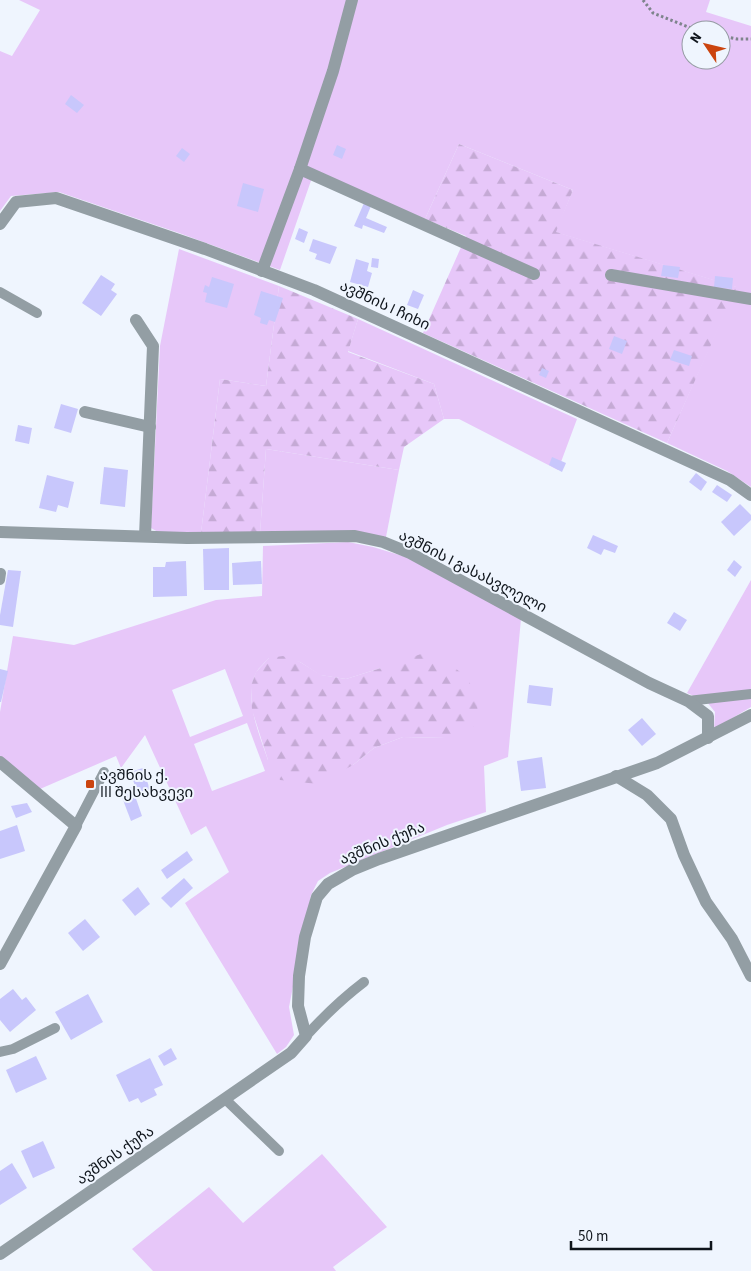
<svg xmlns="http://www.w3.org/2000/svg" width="751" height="1271" viewBox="0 0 751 1271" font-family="'Source Sans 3','Noto Sans Georgian',sans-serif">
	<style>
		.grass { fill: #e7c7f9; fill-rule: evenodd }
		.forest { fill: url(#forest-firs) }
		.building { fill: #c8c7fc }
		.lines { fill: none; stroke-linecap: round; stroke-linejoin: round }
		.path { stroke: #7e848c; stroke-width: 3; stroke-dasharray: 2.5 2.5; stroke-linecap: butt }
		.service { stroke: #939ea4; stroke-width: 10 }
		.minor { stroke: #939ea4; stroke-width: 12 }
		.poi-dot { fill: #cb440f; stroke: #eff5fe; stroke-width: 2 }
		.labels { text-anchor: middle; stroke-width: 4; stroke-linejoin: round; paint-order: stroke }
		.street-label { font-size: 15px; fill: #0e141b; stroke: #eff5fe }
		.poi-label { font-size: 15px; fill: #0e141b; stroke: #eff5fe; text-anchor: start }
	</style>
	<defs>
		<pattern id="forest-firs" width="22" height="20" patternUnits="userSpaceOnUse" patternTransform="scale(1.25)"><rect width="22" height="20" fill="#e7c7f9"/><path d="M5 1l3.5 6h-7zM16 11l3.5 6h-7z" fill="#c5aad5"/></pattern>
	</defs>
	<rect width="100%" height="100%" fill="#eff5fe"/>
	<g class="grass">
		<path d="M19,0H710L706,12L751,26V487L727,471L667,443L736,287L555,232L573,190L459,144L425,219L314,172L280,270L179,233L59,192L11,196L0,211V51L12,56L40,10ZM691,30H721V60H691Z"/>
		<path d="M179,249L279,286L266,386L220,379L201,533L158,532L151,528L160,346Z"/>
		<path d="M358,319L577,419L558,470L459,419H444L434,384L348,351Z"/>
		<path d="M266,449L399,470L386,537L260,533Z"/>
		<path d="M348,542L373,547L406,557L521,619L508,757L484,766L486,812L447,825L330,873L318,881L311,895L289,1007L294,1035L286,1047L277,1054L185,903L229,872L206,826L191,835L145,735L121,768L116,756L40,789L0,756V712L13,636L74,645L216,600L262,596L263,546ZM269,658L300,662L320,675L346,679L381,668L446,738L403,737L374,748L353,765L268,760C260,736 243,698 256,673C259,667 265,663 269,658ZM225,669L243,716L190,737L172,690ZM247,723L265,771L212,791L194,744Z"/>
		<path d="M751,580V707L714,729L715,712L707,702L687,693Z"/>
		<path d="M322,1154L387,1227L333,1267L336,1271H153L132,1249L209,1187L243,1223Z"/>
	</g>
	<g class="forest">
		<path d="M459,144L573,190L556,232L737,287L667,443L423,333L466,236L425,219Z"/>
		<path d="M279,286L358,319L348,352L434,384L444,419L404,447L399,470L266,449L260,533H201L220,379L266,386Z"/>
		<path d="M421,654L447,662L468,678L477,703L479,724L446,738L403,737L374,748L353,765L318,784L280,780L268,760L252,710L251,686L256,672L269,658L283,656L300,662L321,675L346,679L381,668Z"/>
	</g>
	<g class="building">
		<path d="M71,95L84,105L77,113L65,104Z"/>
		<path d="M337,145L346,149L342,159L333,155Z"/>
		<path d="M182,148L190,154L184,162L176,156Z"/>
		<path d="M243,183L264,189L258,212L237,206Z"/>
		<path d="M364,203L371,206L366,218L387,227L384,233L363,225L362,229L354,226Z"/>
		<path d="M299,228L308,232L304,243L295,239Z"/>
		<path d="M313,239L337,247L330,264L315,259L317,254L309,251Z"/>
		<path d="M372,258L379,259L378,268L371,267Z"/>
		<path d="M356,259L369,263L367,271L372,273L368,287L350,282Z"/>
		<path d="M663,265L680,267L678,278L661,276Z"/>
		<path d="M101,275L115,284L111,290L117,294L101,316L82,303Z"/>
		<path d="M715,276L733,278L732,289L714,287Z"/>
		<path d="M212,277L234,284L227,308L205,302L207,293L203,292L205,285L209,287Z"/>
		<path d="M413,290L424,295L418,309L407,305Z"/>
		<path d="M261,291L283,298L275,322L269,320L267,325L260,323L261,318L254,315Z"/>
		<path d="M614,336L627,341L622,354L609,349Z"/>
		<path d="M674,350L692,356L689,366L670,360Z"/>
		<path d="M542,368L549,371L546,378L539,375Z"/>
		<path d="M61,404L78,409L71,433L54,428Z"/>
		<path d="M18,425L32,428L29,444L15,441Z"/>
		<path d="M552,457L566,463L562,472L549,465Z"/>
		<path d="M104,467L128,470L125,507L100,504Z"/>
		<path d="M696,473L707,482L701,491L689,482Z"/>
		<path d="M47,475L74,482L68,508L58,505L56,512L39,508Z"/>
		<path d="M717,485L732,495L727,502L712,492Z"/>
		<path d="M740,504L751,515V520L734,536L721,522Z"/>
		<path d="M593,535L618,546L615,553L604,549L601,555L587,548Z"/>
		<path d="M229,548V590H204L203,549Z"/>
		<path d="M734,560L742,567L735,577L727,570Z"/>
		<path d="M186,561L187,596L153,597V567H165L166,562Z"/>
		<path d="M261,561L262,584L233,585L232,563Z"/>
		<path d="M8,570L21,571L13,627L0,625V615Z"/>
		<path d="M674,612L687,620L680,631L667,623Z"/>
		<path d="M0,669L8,671L1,702H0Z"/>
		<path d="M529,685L553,688L551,706L527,703Z"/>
		<path d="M642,718L656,734L642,746L628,730Z"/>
		<path d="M542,757L546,788L521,791L517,761Z"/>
		<path d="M143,768L150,790L138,794L130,772Z"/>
		<path d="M132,787L142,816L131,821L120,792Z"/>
		<path d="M27,803L32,812L16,818L11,806Z"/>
		<path d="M17,825L25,851L0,859V831Z"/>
		<path d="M187,851L193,860L167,879L161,870Z"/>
		<path d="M184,878L193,888L171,908L161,898Z"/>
		<path d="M138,887L150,904L135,916L122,900Z"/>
		<path d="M85,919L100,937L83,951L68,933Z"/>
		<path d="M13,989L22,1000L26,997L36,1010L10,1032L0,1020V999Z"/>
		<path d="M88,994L103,1022L71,1040L55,1012Z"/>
		<path d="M171,1048L177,1059L164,1066L158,1056Z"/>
		<path d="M36,1056L47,1079L16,1093L6,1070Z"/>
		<path d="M150,1058L163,1085L154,1089L157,1095L141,1103L138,1098L129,1102L116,1075Z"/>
		<path d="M43,1141L55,1168L33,1178L21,1151Z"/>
		<path d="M12,1163L27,1188L0,1205V1171Z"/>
	</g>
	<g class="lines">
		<g class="path">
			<path d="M643,0L653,13L696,30"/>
			<path d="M721,36L737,39H751"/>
		</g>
		<g class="service">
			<path d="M0,292L37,313"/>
			<path d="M0,580L1,573"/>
			<path d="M688,701L751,694"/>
			<path d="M76,826L104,772"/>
			<path d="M306,1036C324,1016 343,998 364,982"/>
			<path d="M0,1052L13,1049L55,1028"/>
			<path d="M225,1099L279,1151"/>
		</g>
		<g class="minor">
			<path d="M300,169L534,274"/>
			<path d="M0,224L16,202L56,198L205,249L314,290L730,480L751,495"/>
			<path d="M262,271L300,169L333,71L352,0"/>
			<path d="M611,275L751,299"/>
			<path d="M136,320L153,346L145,536"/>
			<path d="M85,412L150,427"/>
			<path d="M0,532L187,538L355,536L383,542L410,553L649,683L688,701L708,716V738"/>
			<path d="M0,762L76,826L0,964"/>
			<path d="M616,776L647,795L671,819L684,855L706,902L732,939L751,976"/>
			<path d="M0,1254L291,1053L306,1036L298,1006L299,976L305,937L317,897L328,884L352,870L379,859L657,763L751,715"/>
		</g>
	</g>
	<rect class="poi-dot" x="85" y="779" width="10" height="10" rx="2.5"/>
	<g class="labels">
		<g class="street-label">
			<text transform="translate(385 305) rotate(25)" y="5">ავშნის I ჩიხი</text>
			<text transform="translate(473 571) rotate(27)" y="5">ავშნის I გასასვლელი</text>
			<text transform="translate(382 843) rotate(-22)" y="5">ავშნის ქუჩა</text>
			<text transform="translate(115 1155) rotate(-35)" y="5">ავშნის ქუჩა</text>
		</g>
		<g class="poi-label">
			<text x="100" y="780">ავშნის ქ.<tspan x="100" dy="17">III შესახვევი</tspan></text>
		</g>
	</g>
	<g transform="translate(706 45) rotate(305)"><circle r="24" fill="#eff5fe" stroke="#959ba3"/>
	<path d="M0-4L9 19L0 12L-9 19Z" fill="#cb440f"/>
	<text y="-8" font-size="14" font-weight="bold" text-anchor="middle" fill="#0e141b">N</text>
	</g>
	<path d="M571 1241v8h140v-8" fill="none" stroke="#0e141b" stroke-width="2.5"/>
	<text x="578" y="1241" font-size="15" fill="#0e141b" stroke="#eff5fe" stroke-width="4" paint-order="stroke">50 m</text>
</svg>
